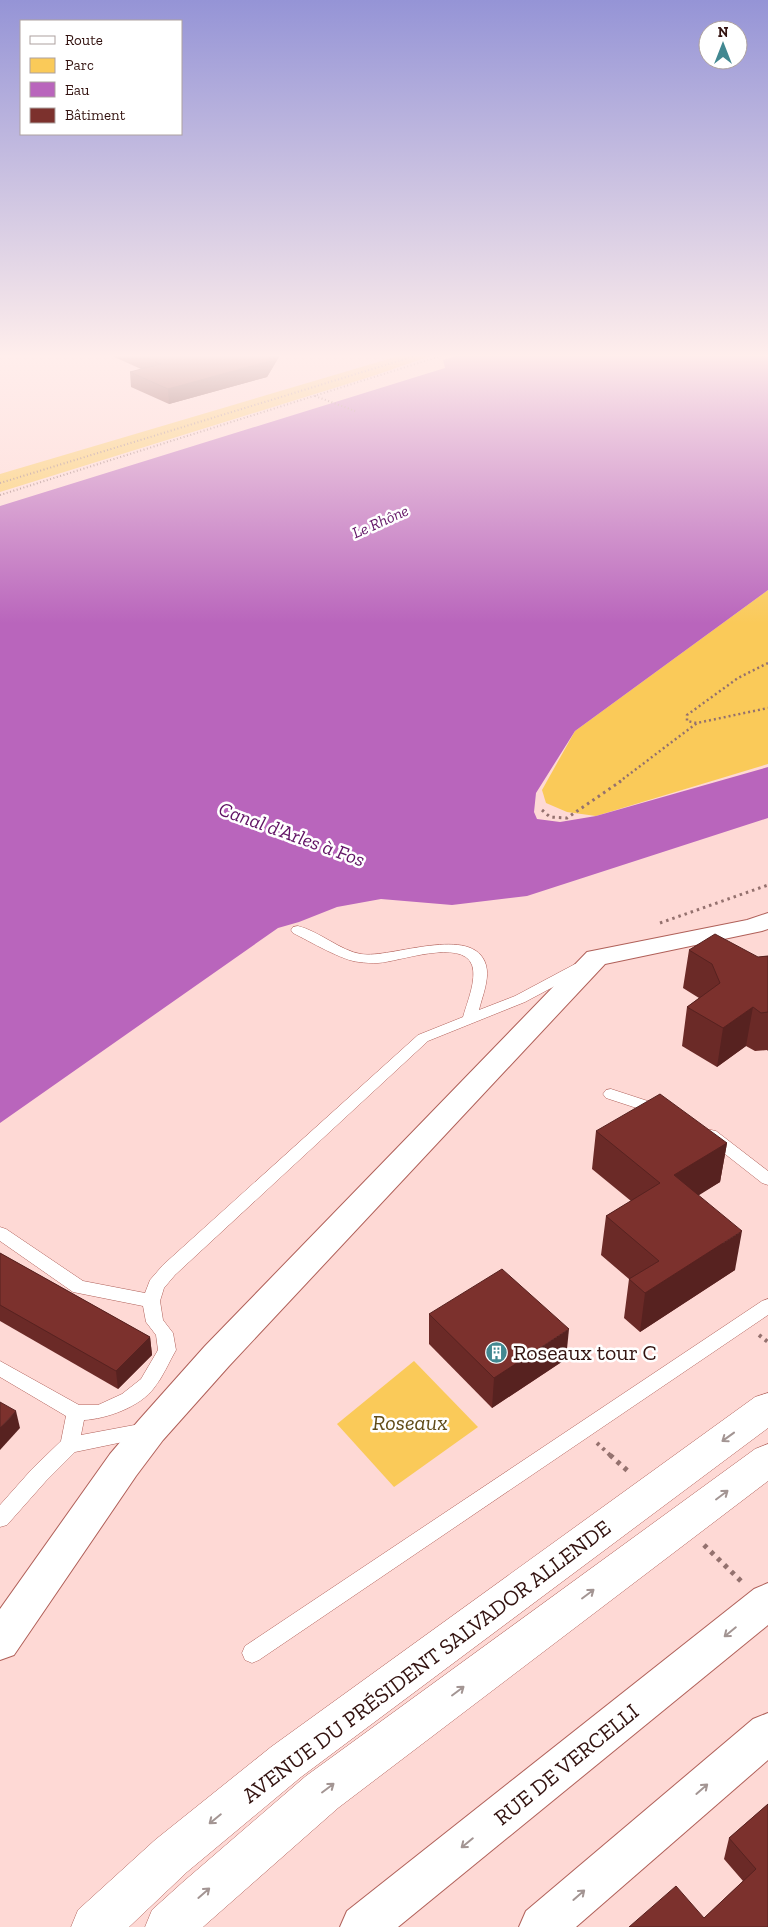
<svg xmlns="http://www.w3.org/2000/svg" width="768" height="1927" viewBox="0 0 768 1927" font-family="'Zilla Slab',serif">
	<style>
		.green { fill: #faca59 }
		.water { fill: #b965bc }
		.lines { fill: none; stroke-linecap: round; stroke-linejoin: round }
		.service-casing { stroke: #b06059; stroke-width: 1 }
		.minor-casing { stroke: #b06059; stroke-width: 2 }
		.tertiary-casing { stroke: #b06059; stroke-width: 1 }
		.path-far4 { stroke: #94716e; stroke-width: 2; stroke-dasharray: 1 2.5; stroke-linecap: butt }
		.path-far3 { stroke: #94716e; stroke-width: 2.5; stroke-dasharray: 2 3; stroke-linecap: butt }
		.path-far2 { stroke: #94716e; stroke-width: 3; stroke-dasharray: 2.5 4; stroke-linecap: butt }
		.path-far1 { stroke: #94716e; stroke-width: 4; stroke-dasharray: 3 4.5; stroke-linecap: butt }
		.path { stroke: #94716e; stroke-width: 5; stroke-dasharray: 4 5.5; stroke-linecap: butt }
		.service { fill: #fff; fill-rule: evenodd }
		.minor { fill: #fff; fill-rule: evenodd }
		.tertiary { fill: #fff; fill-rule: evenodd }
		.wall { fill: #6b2a27 }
		.shaded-wall { fill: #572220 }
		.building { fill: #7c312d; stroke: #572220 }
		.oneway { stroke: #a39593 }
		.labels { text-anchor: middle; stroke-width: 5; stroke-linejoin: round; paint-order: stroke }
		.far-water-label { font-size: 16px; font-style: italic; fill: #601264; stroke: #fff }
		.water-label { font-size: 20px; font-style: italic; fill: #601264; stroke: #fff }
		.near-poi-label { font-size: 22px; fill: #331310; stroke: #fff; text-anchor: start }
		.near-park-label { font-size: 22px; font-style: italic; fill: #614c19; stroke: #fff }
		.near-street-label { font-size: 22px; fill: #331310; stroke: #fff }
	</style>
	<rect width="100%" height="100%" fill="#fed9d5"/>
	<g class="green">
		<path d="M402,355H433L376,375L0,492V474Z"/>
		<path d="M768,590V764L596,816L567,812L546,803L542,790L575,731Z"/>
		<path d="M414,1361L478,1427L394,1487L337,1424Z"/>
	</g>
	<path class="water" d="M460,355H768V590L575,731L536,793L534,812L537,819L560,822L596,816L768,767V818L527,896L452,905L381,899L337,907L299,922L278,928L0,1123V506L445,368L443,360Z"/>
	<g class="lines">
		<defs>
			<g id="service">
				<path d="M298,926C319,931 341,951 361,954C390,959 474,923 486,965C490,979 482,997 479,1010L515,996L575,964H585L587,967L585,970L525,1002L428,1041L175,1275L164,1288L160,1301L163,1320L173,1333L176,1350C169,1362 163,1377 154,1388C140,1407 106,1419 84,1420L81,1435L145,1423L152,1426L154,1431L152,1436L75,1452L46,1481L7,1525L0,1527V1505L32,1469L61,1441L66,1416L0,1377V1361L79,1405H98L122,1394L141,1379L158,1350L156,1335L146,1322L143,1306L73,1292L0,1241V1227L6,1229L83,1281L145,1293L150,1280L163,1265L418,1035L463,1017C467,1002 477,980 472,965C462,938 398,962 378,963C372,963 365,963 359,962C343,961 309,941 293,933L291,930L293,927Z"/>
				<path d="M611,1089L663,1106L666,1110L663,1114L658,1115L606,1098L603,1094L606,1090Z"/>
				<path d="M711,1130L716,1131L768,1171V1185L762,1183L706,1139L703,1135L706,1131Z"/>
				<path d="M768,1299V1315L259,1660L252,1663L245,1660L242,1653L245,1646L762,1301Z"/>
			</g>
			<g id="minor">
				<path d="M768,913V929L762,931L605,964L229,1366L163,1440L136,1476L14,1655L0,1660V1609L110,1454L139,1420L205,1346L587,952L747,920Z"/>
				<path d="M768,1583V1625L398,1927H340L347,1911L754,1589Z"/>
				<path d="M768,1713V1760L576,1927H519L526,1911L753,1719Z"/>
			</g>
			<g id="tertiary">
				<path d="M768,1393V1428L301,1777L187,1872L129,1927H71L78,1910L155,1840L271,1747L755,1397Z"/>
				<path d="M768,1444V1481L338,1808L203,1927H145L152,1910L183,1882L306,1776L755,1449Z"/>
			</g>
		</defs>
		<use href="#service" class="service-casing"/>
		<use href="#minor" class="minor-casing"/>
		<use href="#tertiary" class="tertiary-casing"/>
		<g class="path-far4">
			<path d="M315,396L355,411"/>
			<path d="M0,483L418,355"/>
			<path d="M0,495L444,355"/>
		</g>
		<g class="path-far3">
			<path d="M768,663L738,678L687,715V721L697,723L768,708"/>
			<path d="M619,782L697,723"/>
		</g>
		<g class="path-far2">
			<path d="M542,810L550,817L567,818L621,781"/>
			<path d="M660,923L768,885"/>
		</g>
		<g class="path-far1">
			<path d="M759,1335L768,1342"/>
			<path d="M597,1443L611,1456"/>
		</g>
		<g class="path">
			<path d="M610,1455L630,1473"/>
			<path d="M704,1545L743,1583"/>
		</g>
		<use href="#service" class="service"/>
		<use href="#minor" class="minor"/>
		<use href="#tertiary" class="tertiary"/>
	</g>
	<g class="wall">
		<path d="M110,355H280L267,377L169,404L131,387L130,372L141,369Z"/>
		<path d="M689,950L758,957L768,956V1051L767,1050L755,1051L746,1046L717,1067L682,1046L687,1007L699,998L683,988Z"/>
		<path d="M596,1131L727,1143L720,1182L698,1195L735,1270L640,1332L624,1318L629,1279L601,1255L606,1216L631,1201L592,1169Z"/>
		<path d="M0,1253L150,1337L152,1355L118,1389L0,1321Z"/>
		<path d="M429,1314L566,1359L492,1408L429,1344Z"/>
		<path d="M768,1804V1927L704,1918L743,1881L724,1859L729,1838Z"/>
	</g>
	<g class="shaded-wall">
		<path d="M271,355H280L267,377L169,404L168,389Z"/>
		<path d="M753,1007L746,1046L717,1067L723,1028Z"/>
		<path d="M727,1143L720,1182L669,1214L674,1175Z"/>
		<path d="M742,1231L735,1270L640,1332L645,1293Z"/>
		<path d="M569,1329L566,1359L492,1408L494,1378Z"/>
		<path d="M150,1337L152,1355L118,1389L116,1371Z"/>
		<path d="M16,1411L20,1428L0,1450V1428Z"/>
	</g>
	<g class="building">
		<path d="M141,355H271L266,362L168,389L130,372L161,364Z"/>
		<path d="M715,934L758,957L768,956V1012L761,1013L753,1007L723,1028L687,1007L720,983L712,964L689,950Z"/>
		<path d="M660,1094L727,1143L674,1175L742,1231L645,1293L629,1279L659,1261L606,1216L660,1183L596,1131Z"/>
		<path d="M0,1253L150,1337L116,1371L0,1305Z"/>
		<path d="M502,1269L569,1329L494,1378L429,1314Z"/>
		<path d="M0,1402L16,1411L0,1428Z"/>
		<path d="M768,1804V1927H629L676,1886L704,1918L756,1869L729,1838Z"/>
	</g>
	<defs><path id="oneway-shaft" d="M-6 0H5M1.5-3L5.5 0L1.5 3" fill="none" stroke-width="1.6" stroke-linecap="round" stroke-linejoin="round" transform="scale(1.25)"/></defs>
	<g class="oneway">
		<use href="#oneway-shaft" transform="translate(728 1437) rotate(144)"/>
		<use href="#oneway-shaft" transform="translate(722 1495) rotate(-37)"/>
		<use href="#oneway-shaft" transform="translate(588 1594) rotate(-37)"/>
		<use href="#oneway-shaft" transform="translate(730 1632) rotate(141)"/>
		<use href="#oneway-shaft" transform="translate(458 1691) rotate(-37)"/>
		<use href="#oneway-shaft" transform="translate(328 1788) rotate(-37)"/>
		<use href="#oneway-shaft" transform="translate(702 1789) rotate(-41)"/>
		<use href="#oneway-shaft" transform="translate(215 1819) rotate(141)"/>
		<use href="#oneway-shaft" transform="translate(467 1843) rotate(141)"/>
		<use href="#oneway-shaft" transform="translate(204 1893) rotate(-41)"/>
		<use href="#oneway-shaft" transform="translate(579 1895) rotate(-41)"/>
	</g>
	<linearGradient id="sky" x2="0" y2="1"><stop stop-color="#9594d6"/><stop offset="0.57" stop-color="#ffeeec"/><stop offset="1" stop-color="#ffeeec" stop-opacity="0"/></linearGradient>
	<rect width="768" height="624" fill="url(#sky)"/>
	<defs>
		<symbol id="building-disc" viewBox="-11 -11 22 22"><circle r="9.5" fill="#428891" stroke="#fff"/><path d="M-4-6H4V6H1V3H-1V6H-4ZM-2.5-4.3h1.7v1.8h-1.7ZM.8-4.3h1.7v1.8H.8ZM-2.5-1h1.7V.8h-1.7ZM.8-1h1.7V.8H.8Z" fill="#fff"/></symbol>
	</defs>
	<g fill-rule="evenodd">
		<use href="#building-disc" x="484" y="1340" width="25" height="25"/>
	</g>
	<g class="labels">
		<g class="far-water-label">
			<text transform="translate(380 521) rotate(-24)" y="6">Le Rhône</text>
		</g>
		<g class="water-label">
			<text transform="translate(292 834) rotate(20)" y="7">Canal d'Arles à Fos</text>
		</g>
		<g class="near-poi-label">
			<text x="513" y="1360">Roseaux tour C</text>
		</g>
		<g class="near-park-label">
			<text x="410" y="1430">Roseaux</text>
		</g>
		<g class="near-street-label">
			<text transform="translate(426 1661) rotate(-37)" y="8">AVENUE DU PRÉSIDENT SALVADOR ALLENDE</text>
			<text transform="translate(566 1764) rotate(-39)" y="8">RUE DE VERCELLI</text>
		</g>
	</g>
	<rect x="20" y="20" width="162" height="115" fill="#ffffff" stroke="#ada19f"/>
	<rect x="30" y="36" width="25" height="8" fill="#ffffff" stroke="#ada19f"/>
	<text x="65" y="45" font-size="15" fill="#331310">Route</text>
	<rect x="30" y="58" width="25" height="15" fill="#faca59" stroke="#ada19f"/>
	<text x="65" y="70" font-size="15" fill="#331310">Parc</text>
	<rect x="30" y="82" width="25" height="15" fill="#b965bc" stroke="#ada19f"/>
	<text x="65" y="95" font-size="15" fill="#331310">Eau</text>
	<rect x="30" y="108" width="25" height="15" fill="#7c312d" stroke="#ada19f"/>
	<text x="65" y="120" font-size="15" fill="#331310">Bâtiment</text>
	<g transform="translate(723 45)"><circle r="24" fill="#ffffff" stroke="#ada19f"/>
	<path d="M0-4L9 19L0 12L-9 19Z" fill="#428891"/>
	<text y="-8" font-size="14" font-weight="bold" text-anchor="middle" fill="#331310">N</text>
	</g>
</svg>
